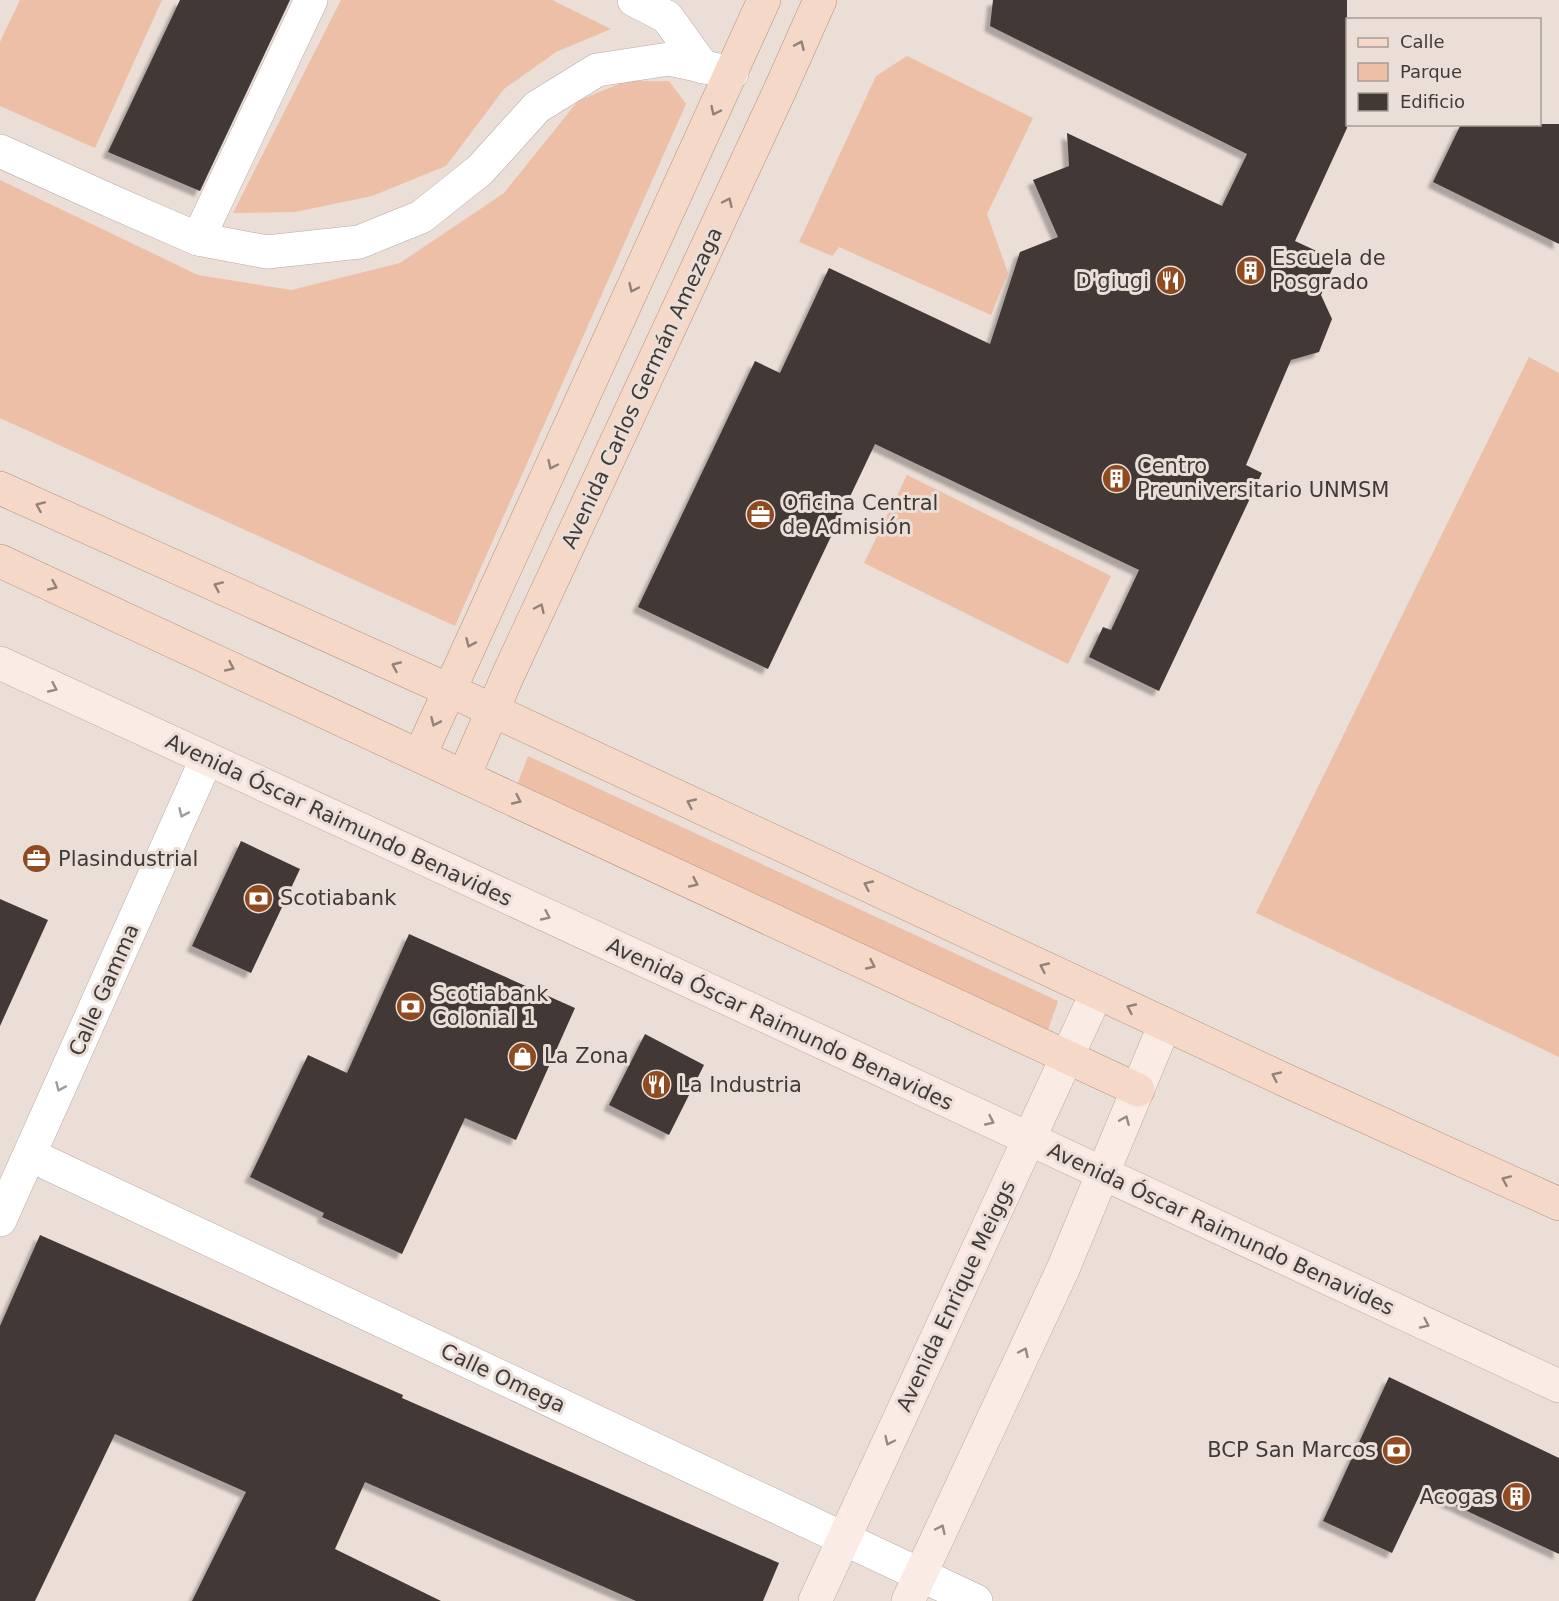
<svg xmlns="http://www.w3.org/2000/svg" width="1559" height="1601" viewBox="0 0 1559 1601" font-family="'DejaVu Sans',sans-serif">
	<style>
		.green { fill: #edbfa7 }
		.building { fill: #423934; filter: url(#shadow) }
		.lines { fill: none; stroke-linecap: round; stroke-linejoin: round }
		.minor-casing { stroke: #b7aba5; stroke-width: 34 }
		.secondary-casing { stroke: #b7aba5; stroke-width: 34 }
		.primary-casing { stroke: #b2907e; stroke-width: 34 }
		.minor { stroke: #fff; stroke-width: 33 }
		.secondary { stroke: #faece4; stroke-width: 33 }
		.primary { stroke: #f6d8c8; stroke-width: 33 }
		.oneway { stroke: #928279 }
		.oneway2 { stroke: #948b85 }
		.oneway3 { stroke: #a09d9c }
		.labels { text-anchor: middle; stroke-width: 6; stroke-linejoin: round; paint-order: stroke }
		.poi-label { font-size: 21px; fill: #403b38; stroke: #eaded7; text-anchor: start }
		.street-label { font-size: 21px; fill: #403b38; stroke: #eaded7 }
	</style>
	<defs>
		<filter id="shadow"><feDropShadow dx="-5.5" dy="5.5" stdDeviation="1.5" flood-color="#0004"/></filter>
	</defs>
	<rect width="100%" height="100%" fill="#eaded7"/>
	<g class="green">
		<path d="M20,0H162L95,148L0,106V42Z"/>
		<path d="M341,0H552L611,29L556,52L504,89L446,166L372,196L295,212L233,213Z"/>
		<path d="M907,56L1033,118L987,214L1008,273L991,315L839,247L832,256L799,242L876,76Z"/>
		<path d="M626,81H669L686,104L455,626L0,418V180L198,275L291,290L400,263L504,193L578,101Z"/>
		<path d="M1529,357L1559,373V1057L1256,913Z"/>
		<path d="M907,475L1111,576L1068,664L864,563Z"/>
		<path d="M528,756L1058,1001L1048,1030L517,785Z"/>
	</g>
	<g class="building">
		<path d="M180,0H290L200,191L108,152Z"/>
		<path d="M993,0H1347V128L1295,241L1336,260L1321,295L1332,319L1319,352L1291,360L1246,465L1262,473L1159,691L1089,657L1103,627L1111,630L1139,570L875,444L768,669L638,607L755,361L780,373L829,268L990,344L1020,252L1058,237L1033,180L1069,166L1067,133L1222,206L1247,154L990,26Z"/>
		<path d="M1461,124H1559V244L1433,182Z"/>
		<path d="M241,841L300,869L251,973L192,946Z"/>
		<path d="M0,899L48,920L0,1026Z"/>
		<path d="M409,934L575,1008L516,1140L465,1118L402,1254L322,1217L324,1213L250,1177L308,1055L347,1073Z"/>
		<path d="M645,1034L704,1065L669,1135L609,1105Z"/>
		<path d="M40,1235L403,1395L402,1398L779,1563L763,1601H636L365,1482L335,1549L441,1601H192L246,1492L115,1434L35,1601H0V1326Z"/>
		<path d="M1389,1377L1559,1458V1554L1422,1490L1392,1553L1323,1521Z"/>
	</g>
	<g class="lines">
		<defs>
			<g id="minor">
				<path d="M634,0L667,17L703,67"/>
				<path d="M0,151L113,202L198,239L267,252L359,242L421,217L480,170L537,107L597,70L669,59L732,73"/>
				<path d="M198,239L311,0"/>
				<path d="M30,1155L976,1601"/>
				<path d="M0,1220L206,760"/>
			</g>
			<g id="secondary">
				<path d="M0,663L830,1046L1559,1386"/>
				<path d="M815,1601L1097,992"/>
				<path d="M908,1601L1063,1269L1165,1024"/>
			</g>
			<g id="primary">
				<path d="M0,488L449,690L1287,1081L1559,1204"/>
				<path d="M0,561L1138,1090"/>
				<path d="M420,755L764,0"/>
				<path d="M464,776L508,675L780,90L820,0"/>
			</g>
		</defs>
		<use href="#minor" class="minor-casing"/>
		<use href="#secondary" class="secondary-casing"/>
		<use href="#primary" class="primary-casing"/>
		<use href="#minor" class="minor"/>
		<use href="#secondary" class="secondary"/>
		<use href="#primary" class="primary"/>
	</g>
	<defs><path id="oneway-chevron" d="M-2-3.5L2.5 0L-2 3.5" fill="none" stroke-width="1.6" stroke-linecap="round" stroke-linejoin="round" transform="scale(1.5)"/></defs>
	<g class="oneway">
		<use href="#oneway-chevron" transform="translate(800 45) rotate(-66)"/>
		<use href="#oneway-chevron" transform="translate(715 111) rotate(115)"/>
		<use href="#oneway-chevron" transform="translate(728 202) rotate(-65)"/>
		<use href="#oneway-chevron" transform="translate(633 288) rotate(115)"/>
		<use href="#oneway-chevron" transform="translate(552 465) rotate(115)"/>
		<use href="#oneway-chevron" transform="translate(40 506) rotate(-156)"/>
		<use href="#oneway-chevron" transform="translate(53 586) rotate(25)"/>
		<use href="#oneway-chevron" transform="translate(218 586) rotate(-156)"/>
		<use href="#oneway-chevron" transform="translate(540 608) rotate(-65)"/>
		<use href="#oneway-chevron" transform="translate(470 643) rotate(114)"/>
		<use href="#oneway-chevron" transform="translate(396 666) rotate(-156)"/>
		<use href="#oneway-chevron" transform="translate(230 667) rotate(25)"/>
		<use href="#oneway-chevron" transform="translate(435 722) rotate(114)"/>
		<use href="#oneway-chevron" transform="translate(517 800) rotate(25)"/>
		<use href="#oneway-chevron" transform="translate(691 803) rotate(-155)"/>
		<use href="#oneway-chevron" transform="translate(694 883) rotate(25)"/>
		<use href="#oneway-chevron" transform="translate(868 885) rotate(-155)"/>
		<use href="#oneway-chevron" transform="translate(871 965) rotate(25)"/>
		<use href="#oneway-chevron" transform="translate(1044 967) rotate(-155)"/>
		<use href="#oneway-chevron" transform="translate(1131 1008) rotate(-155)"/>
		<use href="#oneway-chevron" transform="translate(1276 1076) rotate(-155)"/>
		<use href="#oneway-chevron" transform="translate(1506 1180) rotate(-156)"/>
	</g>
	<g class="oneway2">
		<use href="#oneway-chevron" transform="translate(53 688) rotate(25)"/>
		<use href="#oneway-chevron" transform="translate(546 916) rotate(25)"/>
		<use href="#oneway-chevron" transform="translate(1125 1120) rotate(-67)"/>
		<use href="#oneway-chevron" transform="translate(990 1121) rotate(25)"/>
		<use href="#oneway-chevron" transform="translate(1425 1324) rotate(25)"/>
		<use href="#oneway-chevron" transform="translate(1024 1352) rotate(-65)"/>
		<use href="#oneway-chevron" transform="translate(889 1441) rotate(115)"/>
		<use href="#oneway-chevron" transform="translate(941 1529) rotate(-65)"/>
	</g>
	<g class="oneway3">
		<use href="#oneway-chevron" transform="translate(183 813) rotate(114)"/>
		<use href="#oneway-chevron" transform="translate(60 1087) rotate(114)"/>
	</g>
	<defs>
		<symbol id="building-disc" viewBox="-11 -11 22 22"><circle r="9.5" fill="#8f4a20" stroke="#eaded7"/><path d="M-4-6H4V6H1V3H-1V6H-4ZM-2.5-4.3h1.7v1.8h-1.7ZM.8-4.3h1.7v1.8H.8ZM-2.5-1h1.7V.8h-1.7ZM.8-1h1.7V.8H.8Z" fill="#fff"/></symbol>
		<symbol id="restaurant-disc" viewBox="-11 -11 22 22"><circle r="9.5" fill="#8f4a20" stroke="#eaded7"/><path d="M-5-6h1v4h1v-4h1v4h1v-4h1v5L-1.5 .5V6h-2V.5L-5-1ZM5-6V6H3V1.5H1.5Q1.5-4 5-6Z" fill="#fff"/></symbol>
		<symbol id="office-disc" viewBox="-11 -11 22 22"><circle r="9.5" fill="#8f4a20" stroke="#eaded7"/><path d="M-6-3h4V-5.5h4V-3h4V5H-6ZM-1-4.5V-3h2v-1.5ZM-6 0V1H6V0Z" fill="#fff"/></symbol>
		<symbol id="bank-disc" viewBox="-11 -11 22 22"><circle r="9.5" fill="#8f4a20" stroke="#eaded7"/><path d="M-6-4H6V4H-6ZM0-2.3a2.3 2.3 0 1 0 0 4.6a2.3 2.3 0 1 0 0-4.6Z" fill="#fff"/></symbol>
		<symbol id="shop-disc" viewBox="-11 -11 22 22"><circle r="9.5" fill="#8f4a20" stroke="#eaded7"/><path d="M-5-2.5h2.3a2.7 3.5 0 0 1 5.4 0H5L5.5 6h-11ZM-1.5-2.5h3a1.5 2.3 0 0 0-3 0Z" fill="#fff"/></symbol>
	</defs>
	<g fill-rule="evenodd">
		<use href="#building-disc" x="1234" y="254" width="33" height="33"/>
		<use href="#restaurant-disc" x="1154" y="264" width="33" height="33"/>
		<use href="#building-disc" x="1100" y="462" width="33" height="33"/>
		<use href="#office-disc" x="744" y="498" width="33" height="33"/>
		<use href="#office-disc" x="20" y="842" width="33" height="33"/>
		<use href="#bank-disc" x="242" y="882" width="33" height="33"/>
		<use href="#bank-disc" x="394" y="990" width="33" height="33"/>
		<use href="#shop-disc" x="506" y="1040" width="33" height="33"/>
		<use href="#restaurant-disc" x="640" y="1068" width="33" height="33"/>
		<use href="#bank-disc" x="1380" y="1434" width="33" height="33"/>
		<use href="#building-disc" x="1500" y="1480" width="33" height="33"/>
	</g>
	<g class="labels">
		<g class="poi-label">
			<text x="1272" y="265">Escuela de<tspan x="1272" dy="24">Posgrado</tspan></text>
			<text x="1149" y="288" text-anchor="end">D'giugi</text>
			<text x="1137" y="473">Centro<tspan x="1137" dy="24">Preuniversitario UNMSM</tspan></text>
			<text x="782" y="510">Oficina Central<tspan x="782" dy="24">de Admisión</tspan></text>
			<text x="58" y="866">Plasindustrial</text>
			<text x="280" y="905">Scotiabank</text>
			<text x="432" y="1001">Scotiabank<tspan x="432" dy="24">Colonial 1</tspan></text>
			<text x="544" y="1063">La Zona</text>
			<text x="678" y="1092">La Industria</text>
			<text x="1376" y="1457" text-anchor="end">BCP San Marcos</text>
			<text x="1495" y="1504" text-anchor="end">Acogas</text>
		</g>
		<g class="street-label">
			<text transform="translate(642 388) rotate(-65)" y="7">Avenida Carlos Germán Amezaga</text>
			<text transform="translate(339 820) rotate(25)" y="7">Avenida Óscar Raimundo Benavides</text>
			<text transform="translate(104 990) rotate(-66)" y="7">Calle Gamma</text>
			<text transform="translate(780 1024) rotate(25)" y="7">Avenida Óscar Raimundo Benavides</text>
			<text transform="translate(1221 1229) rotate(25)" y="7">Avenida Óscar Raimundo Benavides</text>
			<text transform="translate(956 1296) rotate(-65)" y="7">Avenida Enrique Meiggs</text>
			<text transform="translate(503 1378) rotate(25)" y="7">Calle Omega</text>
		</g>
	</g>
	<rect x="1346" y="18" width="195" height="108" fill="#eaded7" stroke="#a69d97" stroke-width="1.5"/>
	<rect x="1358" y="38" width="30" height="9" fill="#f6d8c8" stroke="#a69d97" stroke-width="1.5"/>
	<text x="1400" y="48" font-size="18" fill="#403b38">Calle</text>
	<rect x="1358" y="63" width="30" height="18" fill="#edbfa7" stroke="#a69d97" stroke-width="1.5"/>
	<text x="1400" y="78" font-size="18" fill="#403b38">Parque</text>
	<rect x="1358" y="93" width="30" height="18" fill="#423934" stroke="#a69d97" stroke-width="1.5"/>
	<text x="1400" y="108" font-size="18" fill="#403b38">Edificio</text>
</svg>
